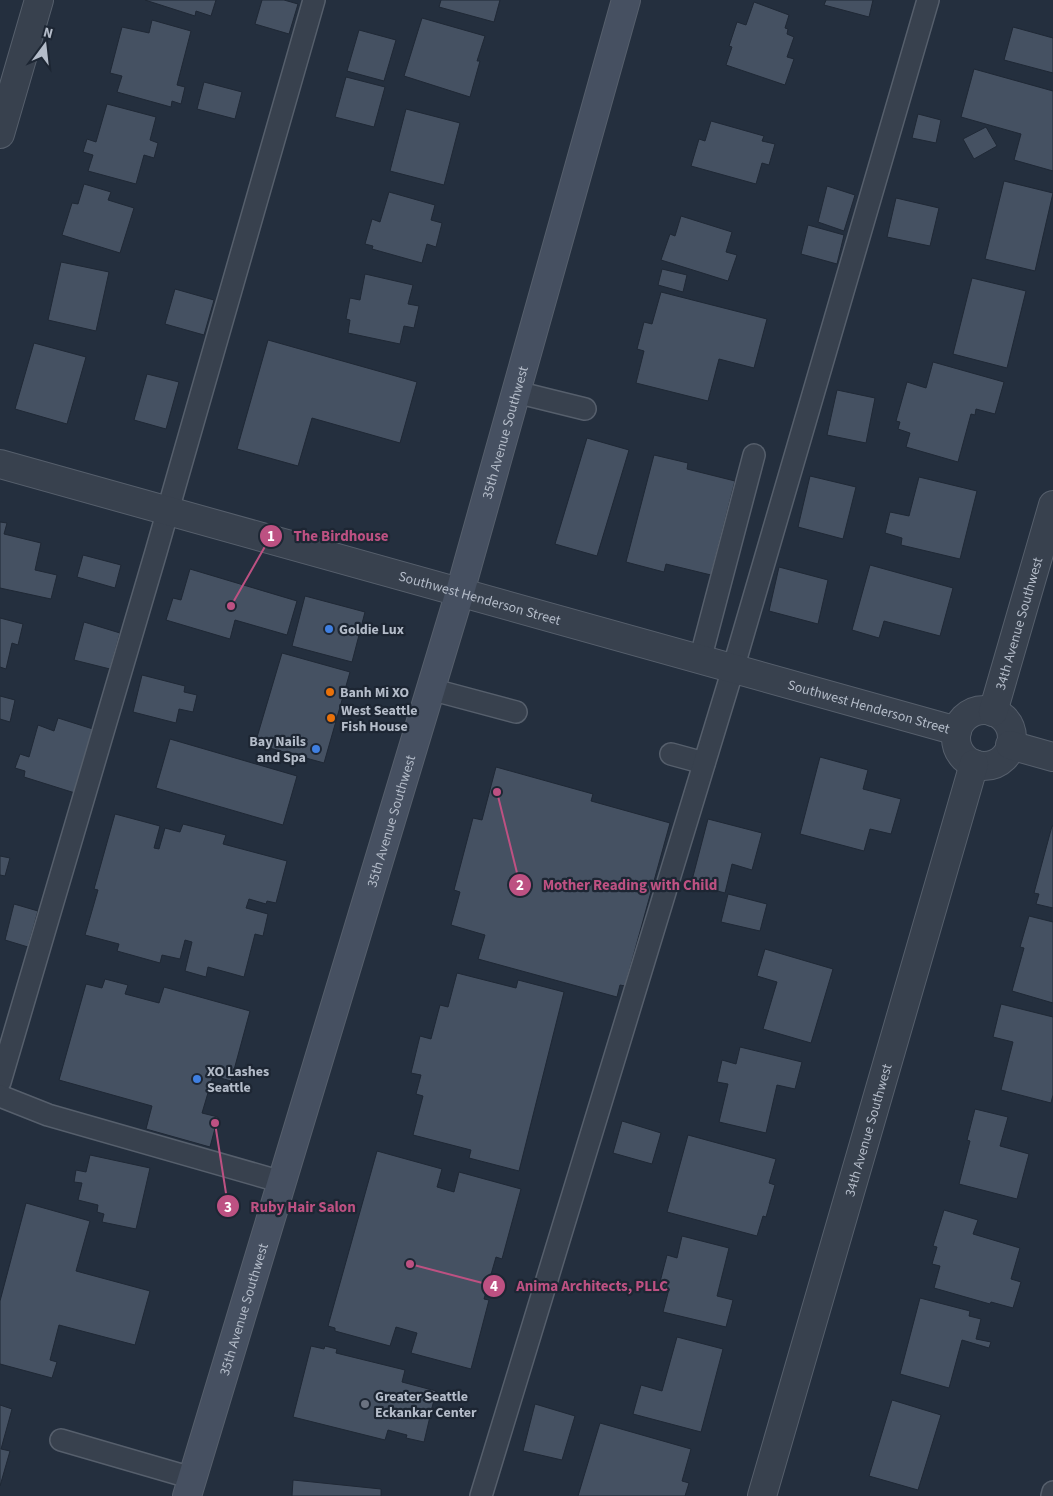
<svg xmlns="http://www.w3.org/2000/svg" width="1053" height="1496" viewBox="0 0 1053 1496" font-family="'Source Sans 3',sans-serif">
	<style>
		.building { fill: #455162; stroke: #1f2835 }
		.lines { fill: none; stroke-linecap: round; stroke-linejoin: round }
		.lane-casing { stroke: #565f6c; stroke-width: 24 }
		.street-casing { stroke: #565f6c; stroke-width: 30 }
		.secondary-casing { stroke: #565f6c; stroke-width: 30 }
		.lane { stroke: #38414e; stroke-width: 21 }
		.street { stroke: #38414e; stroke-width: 28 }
		.secondary { stroke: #465061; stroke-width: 28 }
		.shop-dot { fill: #3f7fe0; stroke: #1d2633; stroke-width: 2 }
		.food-dot { fill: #e8710a; stroke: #1d2633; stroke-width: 2 }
		.worship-dot { fill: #6b7280; stroke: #1d2633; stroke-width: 2 }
		.labels { text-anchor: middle; stroke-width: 4.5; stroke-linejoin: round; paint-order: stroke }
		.street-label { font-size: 14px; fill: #b4bcc9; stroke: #1d2633 }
		.poi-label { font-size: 14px; font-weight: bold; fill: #b4bcc9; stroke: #1d2633; text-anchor: start }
		.leader { fill: none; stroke: #bd5182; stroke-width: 2 }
		.callout-dot { fill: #bd5182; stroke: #1d2633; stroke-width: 2 }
		.mark-label { font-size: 15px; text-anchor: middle; font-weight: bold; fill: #fff }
		.callout-label { font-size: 15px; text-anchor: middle; font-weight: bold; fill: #bd5182; stroke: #1d2633; stroke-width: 4.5; stroke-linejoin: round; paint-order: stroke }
	</style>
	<rect width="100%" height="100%" fill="#242f3e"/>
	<g class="building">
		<path d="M145,0H216L211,16L196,11L195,16Z"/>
		<path d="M262,0H284L298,4L289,34L255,24Z"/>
		<path d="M441,0H500L494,22L439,7Z"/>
		<path d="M826,0H873L869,17L824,5Z"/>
		<path d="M754,2L789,15L785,28L788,29L787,34L794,37L787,57L794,59L785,85L726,65L732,47L729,46L737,22L746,25Z"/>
		<path d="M422,18L485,36L477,61H480L470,97L404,76Z"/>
		<path d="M152,20L191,31L177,85L185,87L181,104L172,101L171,107L117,92L122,76L110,73L122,27L149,33Z"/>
		<path d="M1013,27L1053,38V73L1004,60Z"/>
		<path d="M359,30L396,40L384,81L347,71Z"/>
		<path d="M974,69L1053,91V171L1014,160L1021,134L961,117Z"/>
		<path d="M346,77L385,87L374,127L335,117Z"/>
		<path d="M204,82L242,92L235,119L197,109Z"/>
		<path d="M107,104L156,117L150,140L158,143L154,158L144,155L136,184L88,171L93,155L83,152L87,139L96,142Z"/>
		<path d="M406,109L460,123L444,185L390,171Z"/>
		<path d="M918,114L941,120L936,143L912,138Z"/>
		<path d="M711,121L764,136L762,141L775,144L769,165L762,163L756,184L691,166L699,139L705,141Z"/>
		<path d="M986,127L997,146L974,159L963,139Z"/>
		<path d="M1004,181L1053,193L1035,271L985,259Z"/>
		<path d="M84,184L111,192L108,200L134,208L120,253L62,235L72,203L78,204Z"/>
		<path d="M827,186L855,195L844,231L818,222Z"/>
		<path d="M389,192L435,205L431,220L442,223L436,247L427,244L422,263L372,249L373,246L365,244L372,219L380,222Z"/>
		<path d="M896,198L939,208L930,246L887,237Z"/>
		<path d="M681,216L732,232L726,252L737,255L728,281L661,260L670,234L675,236Z"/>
		<path d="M808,225L844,235L837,264L801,254Z"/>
		<path d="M61,262L109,272L96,331L48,320Z"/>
		<path d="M662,269L687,275L683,292L658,285Z"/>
		<path d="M365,274L413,285L408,304L419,306L414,328L404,326L400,344L348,333L350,320L346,319L350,298L360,300Z"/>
		<path d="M972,278L1026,291L1007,368L953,354Z"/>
		<path d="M175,289L214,300L204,335L165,324Z"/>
		<path d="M661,292L767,319L754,368L719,359L708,401L636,383L644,351L637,349L644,322L652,324Z"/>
		<path d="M268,340L417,382L400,443L312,418L298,466L237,449Z"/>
		<path d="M34,343L86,357L67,424L15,409Z"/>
		<path d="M933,362L1004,382L995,414L976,409L975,415L971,414L958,462L906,447L910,433L898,429L900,422L896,421L907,382L926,388Z"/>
		<path d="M147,374L179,382L166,429L134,420Z"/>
		<path d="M837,390L875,398L866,443L827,435Z"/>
		<path d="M587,438L629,450L597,556L555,544Z"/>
		<path d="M654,455L688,463L687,469L735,481L711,575L666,564L664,572L626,562Z"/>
		<path d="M810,476L856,487L843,539L798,527Z"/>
		<path d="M919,477L977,491L960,559L901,545L902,538L885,533L890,512L909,516Z"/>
		<path d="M0,522L7,523L4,534L41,543L35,570L57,575L51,599L0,588Z"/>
		<path d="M83,555L121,565L115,588L77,577Z"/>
		<path d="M870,565L953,588L940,636L884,621L879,638L852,630Z"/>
		<path d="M779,567L828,580L818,624L769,611Z"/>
		<path d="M190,569L297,601L287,635L235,620L230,639L166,620L173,598L181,600Z"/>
		<path d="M305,596L365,612L352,662L292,646Z"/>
		<path d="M0,618L23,624L18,645L12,643L6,669L0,667Z"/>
		<path d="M84,622L120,633L110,669L74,660Z"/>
		<path d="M282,653L350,672L324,763L255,744Z"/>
		<path d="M142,675L185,686L184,692L197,695L193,712L179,709L176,723L133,712Z"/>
		<path d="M0,696L15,700L10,722L0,719Z"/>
		<path d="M58,718L93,729L75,793L24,777L25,771L15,768L20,754L29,757L38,725L54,731Z"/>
		<path d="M170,739L297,776L283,825L156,788Z"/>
		<path d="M820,757L868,770L863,789L901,799L891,834L870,829L864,851L800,834Z"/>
		<path d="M496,767L593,794L591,801L670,823L625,986L620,985L617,997L478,959L485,935L451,925L460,892L454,890L473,818L482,820Z"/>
		<path d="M115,814L160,826L154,848L159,849L165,828L180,832L183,824L226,835L223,844L287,861L276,903L267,901L266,904L249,899L246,908L268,914L263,936L255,934L244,977L208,967L206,977L185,971L192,942L185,940L180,959L162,955L160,963L117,951L119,944L85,935L98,890L94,889Z"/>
		<path d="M708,819L762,833L752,870L732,864L725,893L691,884Z"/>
		<path d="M1052,826H1053V908L1036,904L1039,894L1034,893Z"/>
		<path d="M0,856L10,858L5,876L0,875Z"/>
		<path d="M728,894L767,904L760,931L721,922Z"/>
		<path d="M14,904L38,911L28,947L5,940Z"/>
		<path d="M1029,916L1053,922V1003L1012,991L1024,948L1020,947Z"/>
		<path d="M765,949L833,969L811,1043L763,1029L777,982L757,976Z"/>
		<path d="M457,973L516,988L518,980L564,992L519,1171L469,1158L471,1150L413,1135L423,1096L416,1094L421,1075L411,1073L420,1036L431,1039L440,1005L448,1007Z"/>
		<path d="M105,979L128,985L125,994L159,1003L164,987L250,1011L231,1081L213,1076L202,1113L218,1117L210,1147L146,1129L152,1106L59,1080L86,984L102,988Z"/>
		<path d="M1001,1004L1053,1017V1095L1051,1103L1001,1090L1013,1042L993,1037Z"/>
		<path d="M740,1047L802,1062L795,1089L777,1085L766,1133L719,1122L728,1084L717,1082L722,1060L736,1064Z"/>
		<path d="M975,1109L1008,1117L1000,1146L1029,1154L1017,1199L959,1184L970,1141L967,1140Z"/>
		<path d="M622,1121L661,1133L652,1164L613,1153Z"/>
		<path d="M688,1135L776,1159L769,1183L775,1185L766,1217L763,1216L757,1236L667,1212Z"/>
		<path d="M377,1151L442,1169L437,1187L454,1192L459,1172L521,1189L502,1259L496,1257L484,1299L489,1300L471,1369L411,1353L417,1333L396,1327L390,1346L335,1331V1328L328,1326Z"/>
		<path d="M90,1155L150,1168L136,1229L102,1222L104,1214L97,1212L98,1205L78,1200L82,1183L74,1182L76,1170L86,1172Z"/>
		<path d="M26,1203L90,1221L76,1271L150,1291L135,1345L59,1325L50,1360L57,1362L52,1378L0,1364V1301Z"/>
		<path d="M944,1210L978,1220L973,1234L1020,1248L1011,1279L1021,1282L1013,1308L991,1302L990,1304L934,1288L940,1266L932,1264L937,1247L933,1246Z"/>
		<path d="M682,1236L729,1248L717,1296L733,1300L726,1327L663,1312L669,1289L659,1286L667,1255L677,1258Z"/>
		<path d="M920,1298L970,1311L969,1316L981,1319L976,1339L991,1342L989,1348L962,1340L949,1388L900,1374Z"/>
		<path d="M677,1337L723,1349L701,1432L633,1414L641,1385L662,1391Z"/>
		<path d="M311,1346L324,1349L325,1346L337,1349L336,1353L405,1370L402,1382L436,1391L424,1442L406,1438L407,1435L388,1430L385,1440L293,1417Z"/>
		<path d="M892,1400L941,1415L918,1490L869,1476Z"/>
		<path d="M535,1404L575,1416L562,1460L523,1451Z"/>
		<path d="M0,1405L12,1409L1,1449L10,1451L0,1486Z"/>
		<path d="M600,1423L691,1449L682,1481L689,1483L685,1496H578Z"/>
		<path d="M293,1480L381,1489V1496H292Z"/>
	</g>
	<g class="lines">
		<defs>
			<g id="lane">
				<path d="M516,392L585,409"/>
				<path d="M700,660L754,455"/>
				<path d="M430,689L516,712"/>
				<path d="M671,754L704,763"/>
				<path d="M0,1082L156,552L314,0"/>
				<path d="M0,1096L48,1115L282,1182"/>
				<path d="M61,1440L192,1478"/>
				<path d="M481,1496L733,669L928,0"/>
				<path d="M1052,1496L1053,1492"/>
			</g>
			<g id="street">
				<path d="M0,134L39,0"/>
				<path id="s1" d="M0,464L957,731"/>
				<circle cx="984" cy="738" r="28"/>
				<path id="s2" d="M993,712L1053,505"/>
				<path d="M1010,745L1053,757"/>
				<path id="s3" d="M762,1496L974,764"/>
			</g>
			<g id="secondary">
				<path id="s4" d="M187,1496L460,592L626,0"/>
			</g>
		</defs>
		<use href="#lane" class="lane-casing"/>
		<use href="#street" class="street-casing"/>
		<use href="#secondary" class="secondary-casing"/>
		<use href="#lane" class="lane"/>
		<use href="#street" class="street"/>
		<use href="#secondary" class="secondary"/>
	</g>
	<g class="shop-dot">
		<circle cx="329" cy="629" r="5"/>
		<circle cx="316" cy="749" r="5"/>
		<circle cx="197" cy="1079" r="5"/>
	</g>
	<g class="food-dot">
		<circle cx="330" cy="692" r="5"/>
		<circle cx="331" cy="718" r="5"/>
	</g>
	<circle class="worship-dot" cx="365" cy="1404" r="5"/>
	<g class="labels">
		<g class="street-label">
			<text dy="5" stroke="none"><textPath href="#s4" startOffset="1110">35th Avenue Southwest</textPath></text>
			<text dy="5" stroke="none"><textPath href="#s1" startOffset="498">Southwest Henderson Street</textPath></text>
			<text dy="5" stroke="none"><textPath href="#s2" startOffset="92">34th Avenue Southwest</textPath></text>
			<text dy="5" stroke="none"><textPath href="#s1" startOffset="902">Southwest Henderson Street</textPath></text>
			<text dy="5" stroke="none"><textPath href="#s4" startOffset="705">35th Avenue Southwest</textPath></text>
			<text dy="5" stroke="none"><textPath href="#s3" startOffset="381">34th Avenue Southwest</textPath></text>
			<text dy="5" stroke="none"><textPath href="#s4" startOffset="195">35th Avenue Southwest</textPath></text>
		</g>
		<g class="poi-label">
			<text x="339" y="634">Goldie Lux</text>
			<text x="340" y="697">Banh Mi XO</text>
			<text x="341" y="715">West Seattle<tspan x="341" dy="16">Fish House</tspan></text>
			<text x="306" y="746" text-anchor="end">Bay Nails<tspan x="306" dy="16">and Spa</tspan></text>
			<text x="207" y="1076">XO Lashes<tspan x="207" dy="16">Seattle</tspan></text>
			<text x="375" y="1401">Greater Seattle<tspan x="375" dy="16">Eckankar Center</tspan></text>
		</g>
	</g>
	<path class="leader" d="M231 606L271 536M497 792L520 885M215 1123L228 1206M410 1264L494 1286"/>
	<g class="callout-dot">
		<circle cx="231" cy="606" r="5"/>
		<circle cx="497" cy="792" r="5"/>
		<circle cx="215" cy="1123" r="5"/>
		<circle cx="410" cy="1264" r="5"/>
		<circle cx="271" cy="536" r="12"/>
		<circle cx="520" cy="885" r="12"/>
		<circle cx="228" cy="1206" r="12"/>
		<circle cx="494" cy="1286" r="12"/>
	</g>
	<g class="mark-label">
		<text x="271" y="541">1</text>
		<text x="520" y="890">2</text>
		<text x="228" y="1212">3</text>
		<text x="494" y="1291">4</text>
	</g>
	<g class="callout-label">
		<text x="341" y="541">The Birdhouse</text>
		<text x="630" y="890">Mother Reading with Child</text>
		<text x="303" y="1212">Ruby Hair Salon</text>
		<text x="592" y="1291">Anima Architects, PLLC</text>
	</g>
	<g transform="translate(45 45) rotate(15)" stroke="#1d2633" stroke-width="4" paint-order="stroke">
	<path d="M0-4L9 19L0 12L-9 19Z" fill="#b4bcc9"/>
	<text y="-8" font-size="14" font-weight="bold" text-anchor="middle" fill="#b4bcc9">N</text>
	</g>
</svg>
